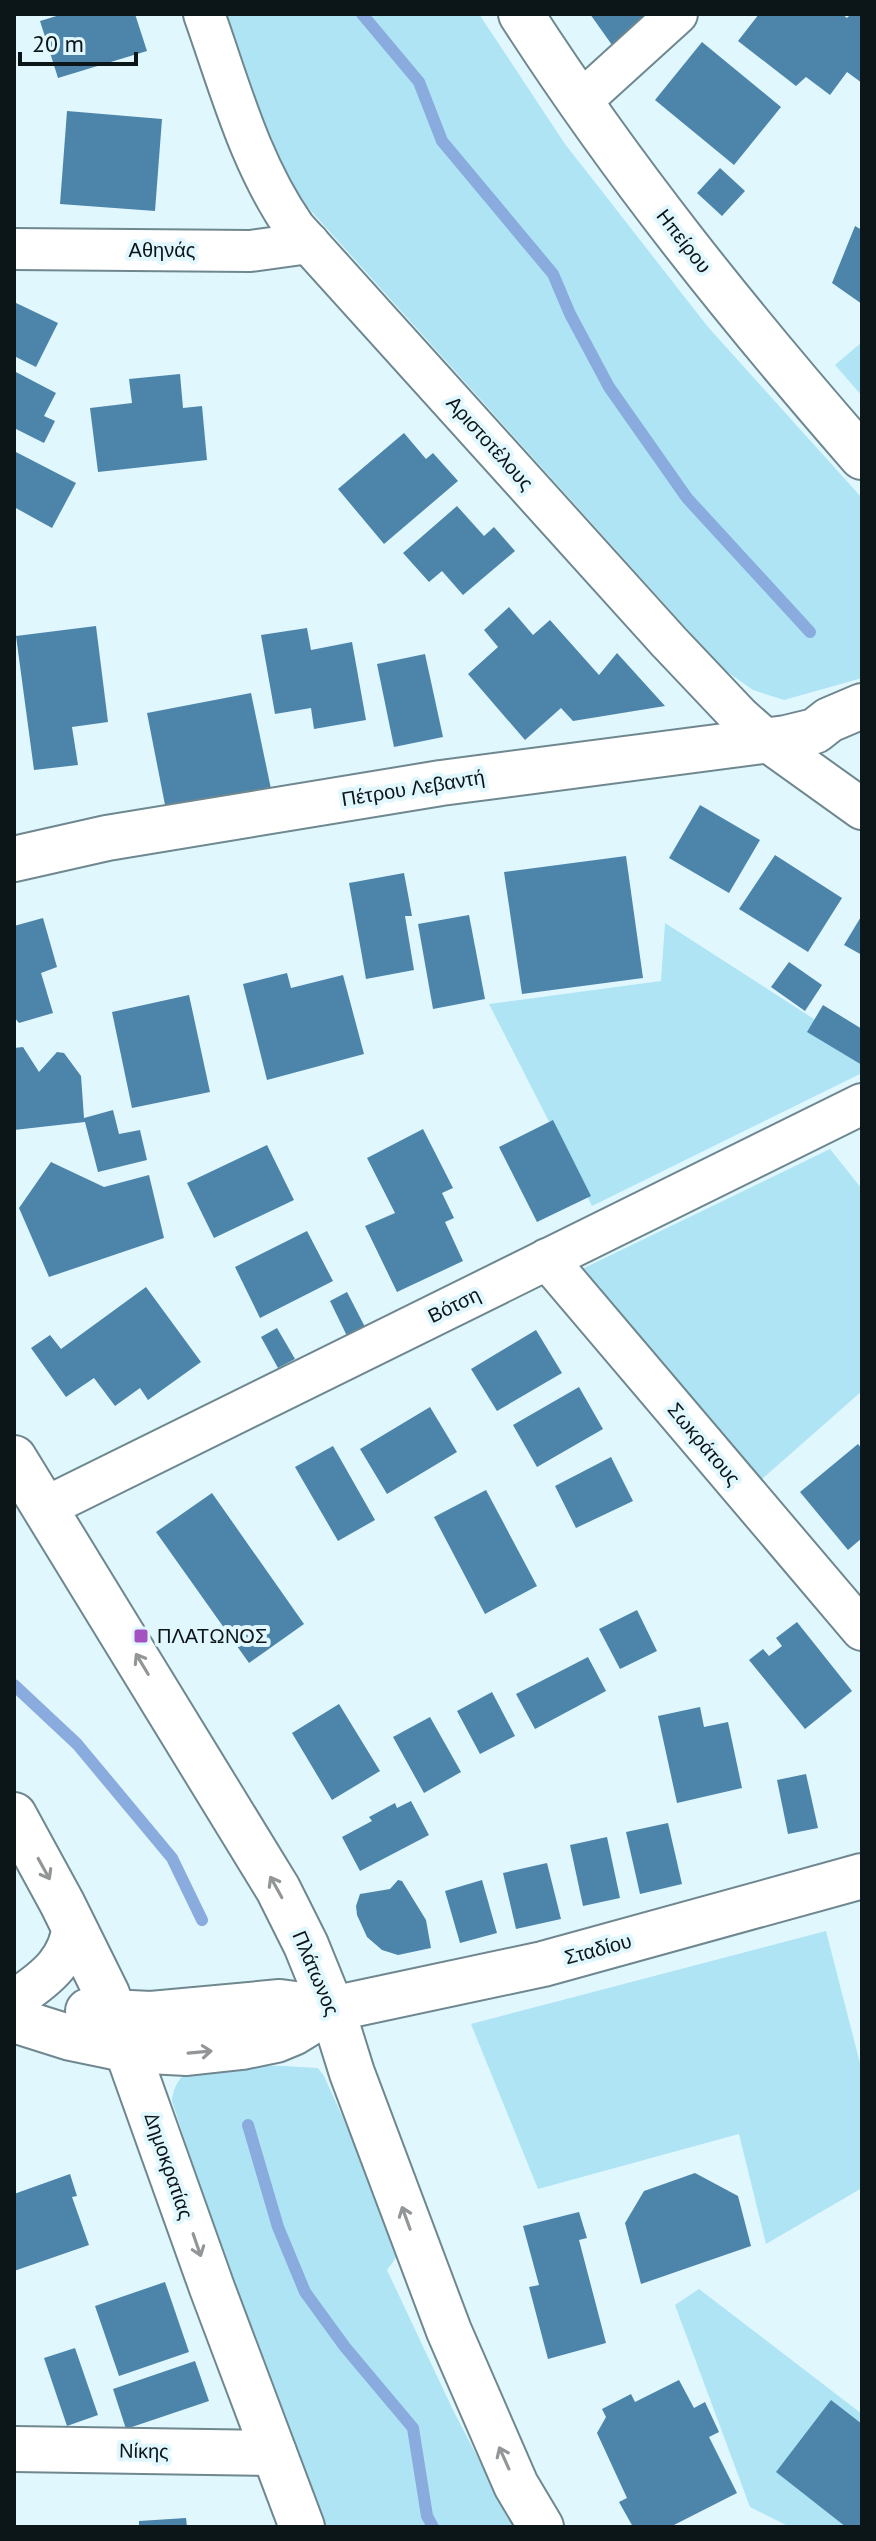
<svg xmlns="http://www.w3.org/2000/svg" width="876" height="2541" viewBox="0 0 876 2541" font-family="'PT Sans',sans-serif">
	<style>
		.green { fill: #afe4f5 }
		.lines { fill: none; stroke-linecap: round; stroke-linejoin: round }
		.stream { stroke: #8aabdd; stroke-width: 12 }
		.building { fill: #4d85aa }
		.street-casing { stroke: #6f878f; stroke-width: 44 }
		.secondary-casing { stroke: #6f878f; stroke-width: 48 }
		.street { stroke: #fff; stroke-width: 40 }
		.secondary { stroke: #fff; stroke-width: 44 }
		.oneway { stroke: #929697 }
		.poi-dot { fill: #a452c1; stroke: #e1f7fe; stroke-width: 3 }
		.labels { text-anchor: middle; stroke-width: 8; stroke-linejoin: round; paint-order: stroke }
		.street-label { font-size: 20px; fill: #0c1518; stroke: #e1f7fe }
		.poi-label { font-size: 20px; fill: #0c1518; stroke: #e1f7fe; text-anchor: start }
	</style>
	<rect width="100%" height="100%" fill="#e1f7fe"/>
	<g class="green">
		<path d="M222,14H479L565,144L708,327L862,498V678L784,700L753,690L723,669L294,192L274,159Z"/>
		<path d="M862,342V396L835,365Z"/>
		<path d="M665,923L862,1050V1073L592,1206L489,1004L661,981Z"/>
		<path d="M830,1149L862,1189V1391L761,1480L580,1270Z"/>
		<path d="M826,1931L862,2071V2188L766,2244L739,2134L538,2189L471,2024Z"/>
		<path d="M283,2066L318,2068L324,2076C351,2135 377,2194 397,2256L387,2270L453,2410L514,2527H325L207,2209L172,2101C173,2086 182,2071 198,2067C215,2063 262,2066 283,2066Z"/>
		<path d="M699,2289L862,2414V2527H790L750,2507L675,2305Z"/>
	</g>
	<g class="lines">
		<g class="stream">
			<path d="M362,14L419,82L442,141L553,274L570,314L609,387L687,498L810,632"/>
			<path d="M14,1685L77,1744L172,1858L202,1920"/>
			<path d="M248,2125L278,2227L305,2292L345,2347L413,2428L427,2516L433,2527"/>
		</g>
	</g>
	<g class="building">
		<path d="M63,14H135L147,51L58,78L40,21Z"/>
		<path d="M590,14H655L612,45Z"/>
		<path d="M759,14H842L847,18L851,14H862V83L847,72L830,95L806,77L796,86L738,41Z"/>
		<path d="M702,42L781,107L734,165L655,100Z"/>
		<path d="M67,111L162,119L155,211L60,204Z"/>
		<path d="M720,168L745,191L722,216L697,193Z"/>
		<path d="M855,226L862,230V304L832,283Z"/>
		<path d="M14,302L58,323L36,367L14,356Z"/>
		<path d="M14,371L56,393L44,416L55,421L44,443L14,428Z"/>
		<path d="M180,374L183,408L202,406L207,460L98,472L90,408L132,403L129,379Z"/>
		<path d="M404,433L426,459L433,453L458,481L384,544L338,489Z"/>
		<path d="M14,451L76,483L52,528L14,507Z"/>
		<path d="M457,506L484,536L494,527L515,551L463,595L442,571L429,582L403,553Z"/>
		<path d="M509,607L533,635L550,620L599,675L617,653L665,706L573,721L561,708L525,740L468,674L498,647L484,630Z"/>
		<path d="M96,626L108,722L72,727L78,765L34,770L16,636Z"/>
		<path d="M307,628L311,650L352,642L366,720L314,729L311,708L275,714L261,635Z"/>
		<path d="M425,654L443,737L394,747L377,664Z"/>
		<path d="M251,693L271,789L166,810L147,713Z"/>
		<path d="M700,805L760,840L729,893L669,858Z"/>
		<path d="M775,855L842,898L808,952L739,909Z"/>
		<path d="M626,856L643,978L522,994L504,872Z"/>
		<path d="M404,873L412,916H405L414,970L366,979L349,883Z"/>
		<path d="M469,915L485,999L433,1009L418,924Z"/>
		<path d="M862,915V955L844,945Z"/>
		<path d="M43,918L57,967L41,973L53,1013L19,1023L14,1017V926Z"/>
		<path d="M789,962L822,985L805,1011L771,987Z"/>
		<path d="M287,973L291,988L343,975L364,1054L267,1080L243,984Z"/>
		<path d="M189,995L210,1092L132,1108L112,1012Z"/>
		<path d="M823,1005L862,1029V1065L807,1032Z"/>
		<path d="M23,1047L39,1072L57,1052L64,1053L81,1076L84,1118L113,1110L119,1134L140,1130L147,1160L98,1172L85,1122L14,1130V1048Z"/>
		<path d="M553,1120L591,1196L537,1222L499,1147Z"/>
		<path d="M423,1129L453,1188L442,1193L454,1218L445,1222L463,1261L397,1292L365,1226L395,1213L367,1158Z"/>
		<path d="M267,1145L294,1200L214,1238L187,1183Z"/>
		<path d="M51,1162L104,1187L149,1175L164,1238L49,1277L19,1208Z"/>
		<path d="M307,1231L333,1281L260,1318L235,1267Z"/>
		<path d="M146,1287L201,1362L148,1400L140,1388L115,1406L94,1378L66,1397L31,1348L50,1335L61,1349Z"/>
		<path d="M347,1292L365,1327L347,1336L330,1301Z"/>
		<path d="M277,1328L295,1359L278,1368L261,1337Z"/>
		<path d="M536,1330L562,1373L497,1411L471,1369Z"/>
		<path d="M579,1387L603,1429L537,1467L513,1425Z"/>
		<path d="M430,1407L457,1452L387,1494L360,1449Z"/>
		<path d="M858,1444L862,1449V1538L848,1550L800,1492Z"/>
		<path d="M333,1446L375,1520L338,1541L295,1467Z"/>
		<path d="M611,1457L633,1501L576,1528L555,1486Z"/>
		<path d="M486,1490L537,1586L485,1614L434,1517Z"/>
		<path d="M212,1493L304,1624L249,1663L156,1532Z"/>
		<path d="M637,1610L657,1651L620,1669L599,1629Z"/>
		<path d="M797,1622L852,1691L805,1729L749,1660L763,1649L769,1656L782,1646L776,1638Z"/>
		<path d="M588,1657L606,1691L535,1729L516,1694Z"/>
		<path d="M492,1692L515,1736L480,1754L457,1711Z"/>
		<path d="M339,1704L380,1771L332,1800L292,1733Z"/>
		<path d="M700,1707L704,1727L728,1722L742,1788L677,1803L658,1716Z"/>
		<path d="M430,1717L461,1772L424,1793L393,1737Z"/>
		<path d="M806,1774L818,1828L788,1834L777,1780Z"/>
		<path d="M411,1801L429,1835L360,1871L342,1837L372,1821L369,1817L395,1803L397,1808Z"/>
		<path d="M668,1823L682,1884L640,1894L626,1832Z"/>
		<path d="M607,1837L620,1898L583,1906L570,1845Z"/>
		<path d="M547,1863L561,1919L516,1929L503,1873Z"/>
		<path d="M398,1880L402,1881L426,1920L431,1948L398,1955L382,1950L367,1937L357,1915L356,1906L360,1894L390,1889Z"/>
		<path d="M482,1880L497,1933L460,1943L445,1891Z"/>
		<path d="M695,2173L738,2196L751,2246L641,2284L625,2223L644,2191Z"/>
		<path d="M70,2174L77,2196L72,2197L89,2245L14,2271V2194Z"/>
		<path d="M579,2212L587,2238L579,2240L606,2343L548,2359L529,2287L539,2285L523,2226Z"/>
		<path d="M165,2282L189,2352L119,2376L95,2306Z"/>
		<path d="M75,2348L98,2415L67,2426L44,2358Z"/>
		<path d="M195,2361L209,2401L126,2429L113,2389Z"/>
		<path d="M679,2380L694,2408L705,2402L719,2432L709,2437L737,2493L670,2527H633L619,2502L627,2498L597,2433L606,2417L602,2409L631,2394L635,2402Z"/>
		<path d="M831,2400L862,2424V2527H846L776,2472Z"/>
		<path d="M186,2518L187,2527H139V2521Z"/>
	</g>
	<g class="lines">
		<defs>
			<g id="street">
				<path d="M204,14C230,87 250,164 295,228L669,642L740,717L767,741L862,809"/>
				<path d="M579,103L677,14"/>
				<path d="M14,249L250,251L309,243"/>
				<path d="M547,1259L862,1630"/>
				<path d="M46,1507L862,1104"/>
				<path d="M20,1996C48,1977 70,1959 73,1924"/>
			</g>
			<g id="secondary">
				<path d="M521,14C622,171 739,316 862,457"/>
				<path d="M14,859L107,838L441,783L786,738L815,731L829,720L862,706"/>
				<path d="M14,1458L278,1889L306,1945L332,2009L352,2073L449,2331L516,2485L541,2527"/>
				<path d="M14,1815L62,1903L107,1994L212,2288L302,2527"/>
				<path d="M88,2011L151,2014L280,2002L332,2009"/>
				<path d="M14,2020L71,2038L129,2050L187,2053L242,2047L276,2040L293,2033L332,2009L543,1964L862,1876"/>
				<path d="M14,2449L274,2453"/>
			</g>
		</defs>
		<use href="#street" class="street-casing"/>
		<use href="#secondary" class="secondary-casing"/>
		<use href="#street" class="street"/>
		<use href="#secondary" class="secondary"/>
	</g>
	<defs><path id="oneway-shaft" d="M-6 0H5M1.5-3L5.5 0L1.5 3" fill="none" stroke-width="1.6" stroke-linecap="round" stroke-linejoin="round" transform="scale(2)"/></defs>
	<g class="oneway">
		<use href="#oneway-shaft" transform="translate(142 1664) rotate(-121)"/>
		<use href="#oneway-shaft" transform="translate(44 1869) rotate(61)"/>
		<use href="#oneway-shaft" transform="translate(276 1887) rotate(-119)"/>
		<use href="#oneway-shaft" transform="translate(200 2052) rotate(-5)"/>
		<use href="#oneway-shaft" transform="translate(406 2218) rotate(-110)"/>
		<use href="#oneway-shaft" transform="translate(197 2245) rotate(71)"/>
		<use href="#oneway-shaft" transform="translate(504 2458) rotate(-114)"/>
	</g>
	<rect class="poi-dot" x="133" y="1628" width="16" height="16" rx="4"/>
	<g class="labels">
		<g class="street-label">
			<text transform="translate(684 241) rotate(52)" y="7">Ηπείρου</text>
			<text x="162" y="257">Αθηνάς</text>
			<text transform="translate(490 443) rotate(48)" y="7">Αριστοτέλους</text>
			<text transform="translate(413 788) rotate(-9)" y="7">Πέτρου Λεβαντή</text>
			<text transform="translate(454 1305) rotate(-26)" y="7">Βότση</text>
			<text transform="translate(704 1444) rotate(50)" y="7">Σωκράτους</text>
			<text transform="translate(598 1949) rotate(-15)" y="7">Σταδίου</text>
			<text transform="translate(316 1973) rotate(67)" y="7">Πλάτωνος</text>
			<text transform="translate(169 2166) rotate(71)" y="7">Δημοκρατίας</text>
			<text transform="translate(144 2451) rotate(1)" y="7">Νίκης</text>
		</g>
		<g class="poi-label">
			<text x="157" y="1643">ΠΛΑΤΩΝΟΣ</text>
		</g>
	</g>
	<rect width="876" height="2541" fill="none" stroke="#0c1518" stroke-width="32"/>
	<path d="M20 52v12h116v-12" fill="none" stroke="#0c1518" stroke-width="4"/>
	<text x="32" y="52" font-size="24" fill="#0c1518" stroke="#e1f7fe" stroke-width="6" paint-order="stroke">20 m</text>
</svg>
